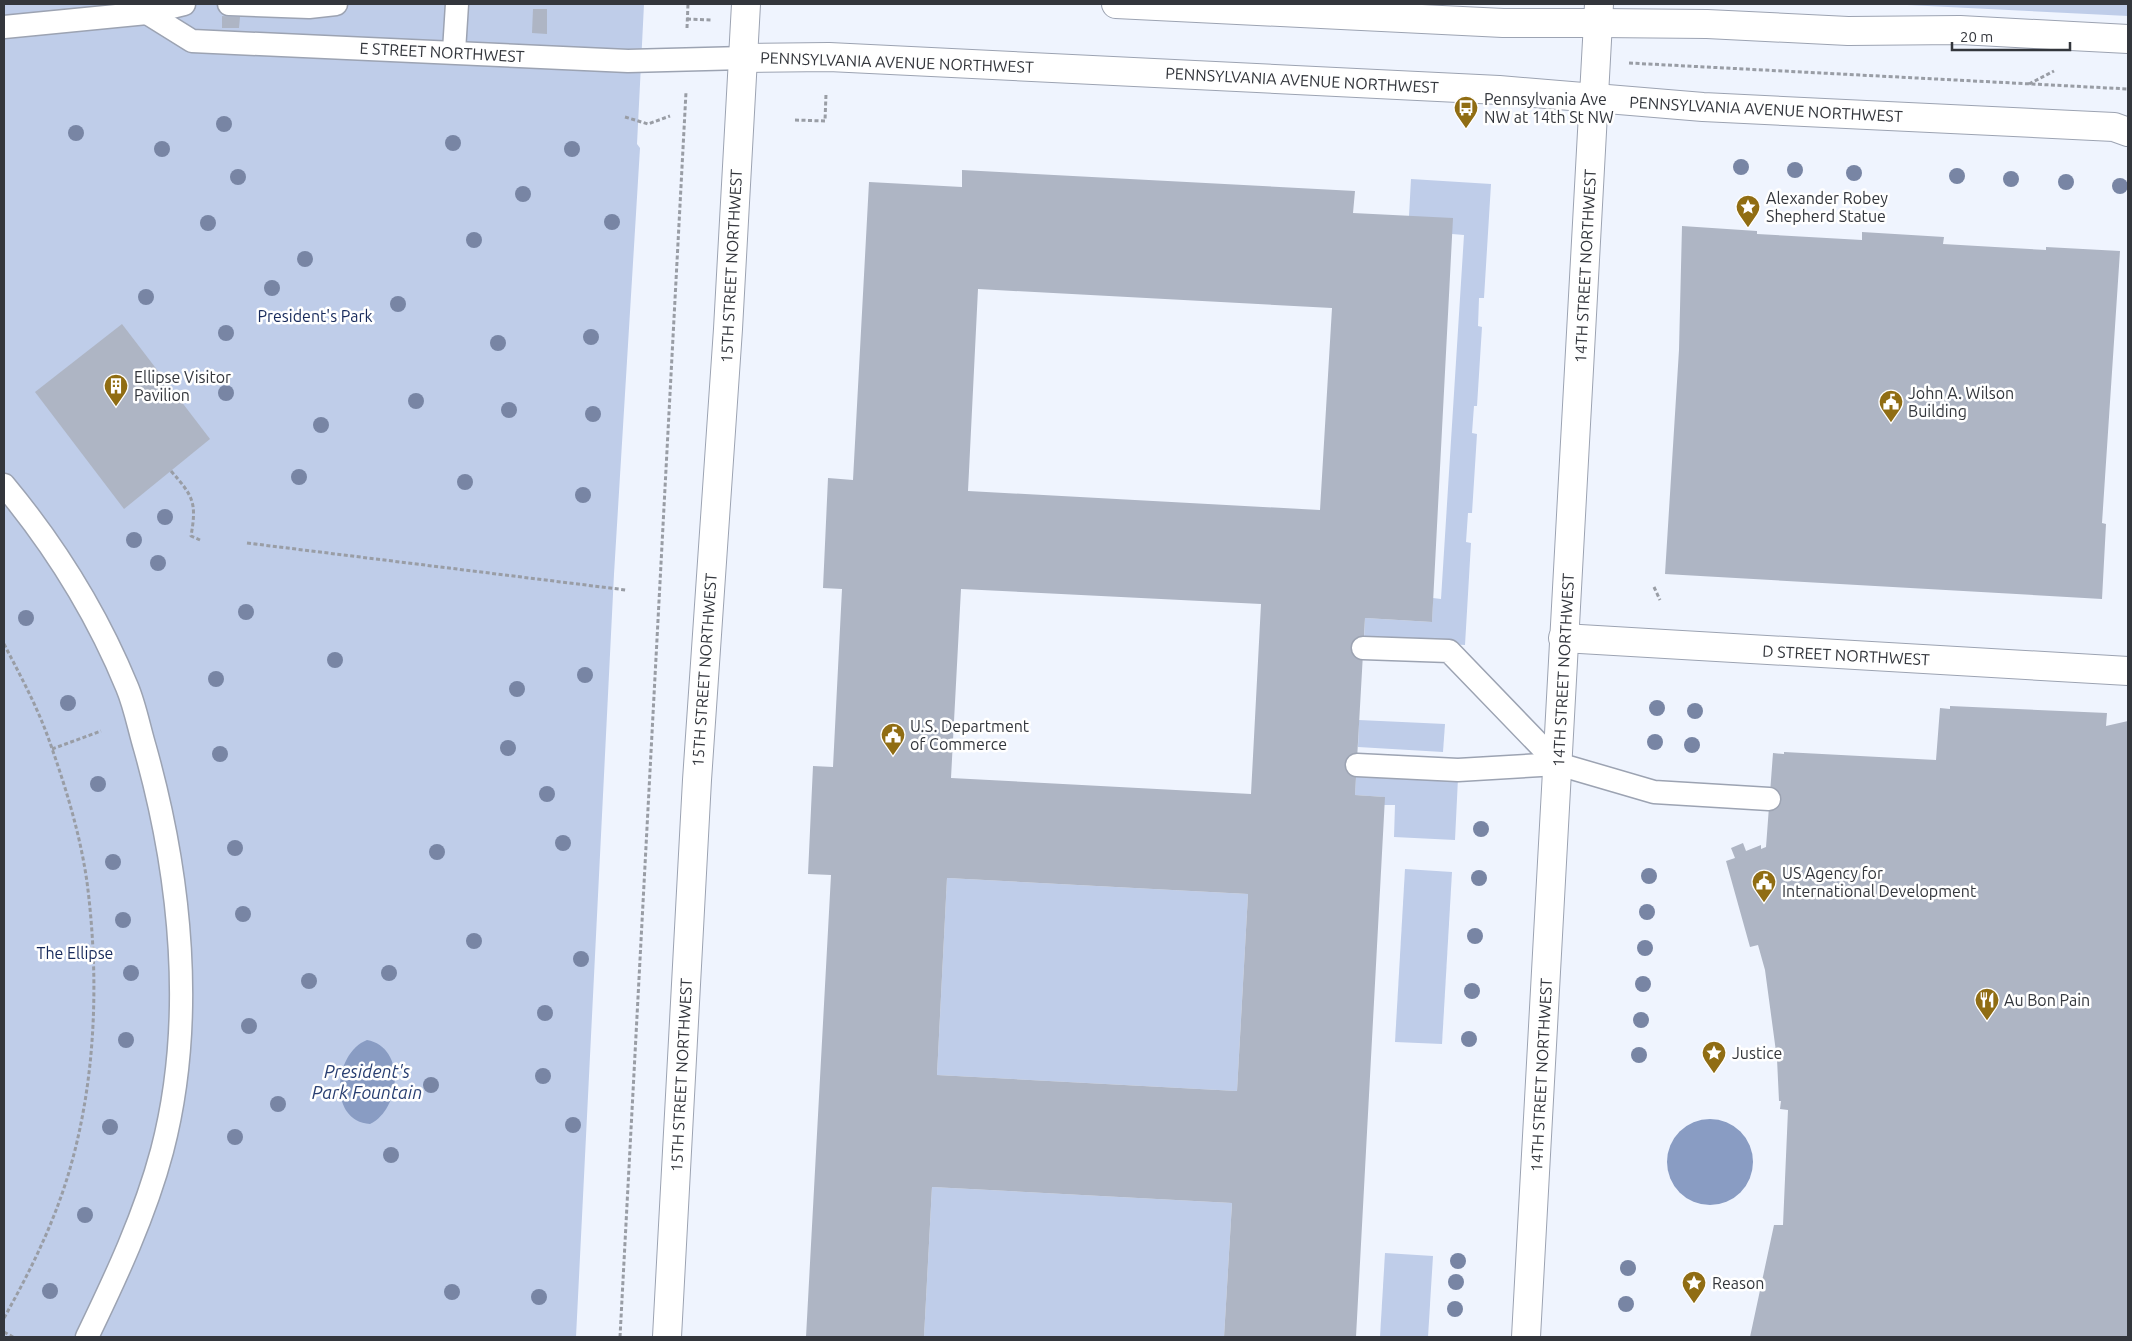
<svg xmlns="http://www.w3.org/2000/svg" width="2132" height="1341" viewBox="0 0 2132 1341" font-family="Ubuntu,sans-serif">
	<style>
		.green { fill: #bfcde9 }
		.water { fill: #899cc3 }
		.building { fill: #aeb5c4; fill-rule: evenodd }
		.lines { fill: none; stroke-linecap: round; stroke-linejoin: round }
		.lane-casing { stroke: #9ca3b2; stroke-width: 25 }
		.street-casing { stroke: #9ca3b2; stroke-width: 30 }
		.secondary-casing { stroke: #9ca3b2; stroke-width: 30 }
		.primary-casing { stroke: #9ca3b2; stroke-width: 30 }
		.path { stroke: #999da5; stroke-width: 3; stroke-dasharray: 4 2.5; stroke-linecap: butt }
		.lane { stroke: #fff; stroke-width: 22 }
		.street { stroke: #fff; stroke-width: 28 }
		.secondary { stroke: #fff; stroke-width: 28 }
		.primary { stroke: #fff; stroke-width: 28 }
		.tree { fill: #7885a4 }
		.labels { text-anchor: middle; stroke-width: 5; stroke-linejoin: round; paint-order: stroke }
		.street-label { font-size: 16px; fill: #33363c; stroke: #fff }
		.poi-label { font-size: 16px; fill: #33363c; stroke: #fff; text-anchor: start }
		.park-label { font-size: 16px; fill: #172a5b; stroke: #fff }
		.water-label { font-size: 18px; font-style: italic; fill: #293f72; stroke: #fff }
	</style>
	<rect width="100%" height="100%" fill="#eff4fe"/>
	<g class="green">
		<path d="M4,4H644L637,144L640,148L614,574L576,1337H4Z"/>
		<path d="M1887,4H2128V16Z"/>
		<path d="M1411,179L1491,184L1484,298H1479L1478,326L1482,327L1477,406H1474L1472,433L1477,434L1472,513H1468L1466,542L1471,543L1465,645L1364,639L1365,618L1432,622L1433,598L1441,599L1464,235L1452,234L1409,216Z"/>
		<path d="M1359,720L1445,724L1443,752L1358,747Z"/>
		<path d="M1356,773L1458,778L1455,840L1394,837L1395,805H1384V797L1355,795Z"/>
		<path d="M1405,869L1452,872L1442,1044L1395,1042Z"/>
		<path d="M947,878L1248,894L1237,1091L937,1075Z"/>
		<path d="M932,1187L1232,1203L1224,1337H924Z"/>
		<path d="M1385,1253L1433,1256L1428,1337H1380Z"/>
	</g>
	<g class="water">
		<path d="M367,1040C406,1047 401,1109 370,1124C328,1122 333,1053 367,1040Z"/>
		<circle cx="1710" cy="1162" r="43"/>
	</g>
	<g class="building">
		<path d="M533,9H547V34L532,33Z"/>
		<path d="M222,16L240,17L239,28H222Z"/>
		<path d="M962,170L1355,191L1353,213L1453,218L1432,622L1365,618L1355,795L1385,797L1356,1337H1224L1232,1203L932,1187L924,1337H806L831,875L808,874L813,766L833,767L842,589L823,588L828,478L853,480L869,182L962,187ZM978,289L1332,308L1320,510L968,491ZM961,589L1261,604L1251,794L951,778ZM947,878L1248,894L1237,1091L937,1075Z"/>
		<path d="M1682,226L1757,231V234L1862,240V232L1944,237L1943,244L2046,250V247L2120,251L2102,523L2106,524L2102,599L1665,574L1679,350Z"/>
		<path d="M122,324L210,439L124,509L35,392Z"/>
		<path d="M1950,706L2107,713L2106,726L2128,721V1337H1750L1774,1225H1783L1788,1110L1780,1109L1781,1101H1779L1777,1059L1765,970L1758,945L1750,947L1726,861L1735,858L1731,848L1743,843L1746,851L1761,845V849L1766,847L1773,753L1784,754V752L1936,760L1940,708L1950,709Z"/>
	</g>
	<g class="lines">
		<defs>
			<g id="lane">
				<path d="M229,4L309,7L336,4"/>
				<path d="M147,13L192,41L628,61L744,58"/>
				<path d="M4,27L147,13L184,4"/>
				<path d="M454,51L457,4"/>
				<path d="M4,485C54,545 97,614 127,687C135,706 139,728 145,748C181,876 196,1021 162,1151C145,1215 116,1277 87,1337"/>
				<path d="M1363,648L1449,651L1558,764"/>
				<path d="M1357,765L1458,770L1558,764L1654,792L1769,799"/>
			</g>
			<path id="street" d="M1563,638L2128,671"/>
			<g id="secondary">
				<path d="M1116,4L1503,23H1599"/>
				<path d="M744,58L829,57L1499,90L1595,98"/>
				<path d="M667,1337L697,780L728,329L746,4"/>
			</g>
			<g id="primary">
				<path d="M1599,23L1707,24L1848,31L1960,30L2128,39"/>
				<path d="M1595,98L1703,107L2114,127L2128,132"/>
				<path d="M1526,1337L1599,4"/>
			</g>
		</defs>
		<use href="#lane" class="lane-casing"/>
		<use href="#street" class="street-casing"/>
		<use href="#secondary" class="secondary-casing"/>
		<use href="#primary" class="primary-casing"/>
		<g class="path">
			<path d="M687,19L712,20"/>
			<path d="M687,28L688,4"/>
			<path d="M1629,63L2128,89"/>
			<path d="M2029,84L2054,71"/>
			<path d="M625,117L648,124L670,116"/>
			<path d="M795,120L825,121L826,94"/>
			<path d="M171,471C193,496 197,502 191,536L200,540"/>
			<path d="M247,543L626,590"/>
			<path d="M1654,587L1660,600"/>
			<path d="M4,644C20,675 37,706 49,740C65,785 80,833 87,882C100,983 96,1093 63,1191C48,1235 27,1277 4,1318"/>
			<path d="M52,749L101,731"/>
			<path d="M4,1332L13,1337"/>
			<path d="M620,1337L686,92"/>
		</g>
		<use href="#lane" class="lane"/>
		<use href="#street" class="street"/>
		<use href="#secondary" class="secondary"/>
		<use href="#primary" class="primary"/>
	</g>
	<g class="tree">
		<circle cx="224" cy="124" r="8"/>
		<circle cx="76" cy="133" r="8"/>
		<circle cx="453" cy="143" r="8"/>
		<circle cx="162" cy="149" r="8"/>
		<circle cx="572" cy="149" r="8"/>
		<circle cx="1741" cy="167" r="8"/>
		<circle cx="1795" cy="170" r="8"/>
		<circle cx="1854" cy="173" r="8"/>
		<circle cx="1957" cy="176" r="8"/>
		<circle cx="238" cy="177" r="8"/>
		<circle cx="2011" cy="179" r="8"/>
		<circle cx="2066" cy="182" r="8"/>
		<circle cx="2120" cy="186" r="8"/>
		<circle cx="523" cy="194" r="8"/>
		<circle cx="612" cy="222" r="8"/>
		<circle cx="208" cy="223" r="8"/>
		<circle cx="474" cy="240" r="8"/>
		<circle cx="305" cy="259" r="8"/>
		<circle cx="272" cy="288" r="8"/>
		<circle cx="146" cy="297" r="8"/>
		<circle cx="398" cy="304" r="8"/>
		<circle cx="226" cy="333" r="8"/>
		<circle cx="591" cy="337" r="8"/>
		<circle cx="498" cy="343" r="8"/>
		<circle cx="226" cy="393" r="8"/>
		<circle cx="416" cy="401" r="8"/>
		<circle cx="509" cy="410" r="8"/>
		<circle cx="593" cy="414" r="8"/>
		<circle cx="321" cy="425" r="8"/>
		<circle cx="299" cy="477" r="8"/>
		<circle cx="465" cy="482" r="8"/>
		<circle cx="583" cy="495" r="8"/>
		<circle cx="165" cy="517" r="8"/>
		<circle cx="134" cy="540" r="8"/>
		<circle cx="158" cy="563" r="8"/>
		<circle cx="246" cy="612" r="8"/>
		<circle cx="26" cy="618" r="8"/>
		<circle cx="335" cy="660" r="8"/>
		<circle cx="585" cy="675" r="8"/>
		<circle cx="216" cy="679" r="8"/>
		<circle cx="517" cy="689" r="8"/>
		<circle cx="68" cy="703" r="8"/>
		<circle cx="1657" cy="708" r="8"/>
		<circle cx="1695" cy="711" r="8"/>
		<circle cx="1655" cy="742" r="8"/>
		<circle cx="1692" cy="745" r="8"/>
		<circle cx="508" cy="748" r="8"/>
		<circle cx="220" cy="754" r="8"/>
		<circle cx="98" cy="784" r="8"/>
		<circle cx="547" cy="794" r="8"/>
		<circle cx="1481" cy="829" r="8"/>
		<circle cx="563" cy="843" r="8"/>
		<circle cx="235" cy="848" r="8"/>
		<circle cx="437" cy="852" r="8"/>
		<circle cx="113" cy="862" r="8"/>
		<circle cx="1649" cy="876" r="8"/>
		<circle cx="1479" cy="878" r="8"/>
		<circle cx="1647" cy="912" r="8"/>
		<circle cx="243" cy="914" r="8"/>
		<circle cx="123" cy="920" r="8"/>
		<circle cx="1475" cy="936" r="8"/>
		<circle cx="474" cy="941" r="8"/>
		<circle cx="1645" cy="948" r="8"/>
		<circle cx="581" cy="959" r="8"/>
		<circle cx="131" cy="973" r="8"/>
		<circle cx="389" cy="973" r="8"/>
		<circle cx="309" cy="981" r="8"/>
		<circle cx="1643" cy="984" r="8"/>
		<circle cx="1472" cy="991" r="8"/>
		<circle cx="545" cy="1013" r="8"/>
		<circle cx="1641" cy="1020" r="8"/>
		<circle cx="249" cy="1026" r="8"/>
		<circle cx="1469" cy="1039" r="8"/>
		<circle cx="126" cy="1040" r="8"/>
		<circle cx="1639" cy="1055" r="8"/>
		<circle cx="543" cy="1076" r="8"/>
		<circle cx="431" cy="1085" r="8"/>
		<circle cx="278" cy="1104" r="8"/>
		<circle cx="573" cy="1125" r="8"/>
		<circle cx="110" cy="1127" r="8"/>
		<circle cx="235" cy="1137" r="8"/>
		<circle cx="391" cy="1155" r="8"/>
		<circle cx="85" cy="1215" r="8"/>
		<circle cx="1458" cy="1261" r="8"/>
		<circle cx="1628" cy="1268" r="8"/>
		<circle cx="1456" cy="1282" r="8"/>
		<circle cx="50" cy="1291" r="8"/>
		<circle cx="452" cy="1292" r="8"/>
		<circle cx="539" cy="1297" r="8"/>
		<circle cx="1626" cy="1304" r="8"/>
		<circle cx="1455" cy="1309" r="8"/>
	</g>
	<defs>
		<symbol id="bus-pin" viewBox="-11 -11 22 30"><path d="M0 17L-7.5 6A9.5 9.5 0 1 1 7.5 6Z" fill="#906d13" stroke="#fff"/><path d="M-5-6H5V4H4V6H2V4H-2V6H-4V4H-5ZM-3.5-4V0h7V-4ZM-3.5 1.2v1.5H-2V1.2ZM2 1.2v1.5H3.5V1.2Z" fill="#fff"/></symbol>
		<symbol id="sight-pin" viewBox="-11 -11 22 30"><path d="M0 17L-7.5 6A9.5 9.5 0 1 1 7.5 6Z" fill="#906d13" stroke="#fff"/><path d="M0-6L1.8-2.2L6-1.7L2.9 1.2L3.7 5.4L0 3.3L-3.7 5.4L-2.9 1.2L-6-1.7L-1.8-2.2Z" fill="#fff"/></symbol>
		<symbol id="building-pin" viewBox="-11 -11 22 30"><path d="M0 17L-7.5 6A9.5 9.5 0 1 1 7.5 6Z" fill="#906d13" stroke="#fff"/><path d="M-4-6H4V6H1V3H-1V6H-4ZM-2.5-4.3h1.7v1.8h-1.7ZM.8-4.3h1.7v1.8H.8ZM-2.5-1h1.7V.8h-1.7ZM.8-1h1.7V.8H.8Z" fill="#fff"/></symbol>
		<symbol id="civic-pin" viewBox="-11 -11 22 30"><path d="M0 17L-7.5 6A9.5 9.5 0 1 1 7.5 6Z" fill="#906d13" stroke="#fff"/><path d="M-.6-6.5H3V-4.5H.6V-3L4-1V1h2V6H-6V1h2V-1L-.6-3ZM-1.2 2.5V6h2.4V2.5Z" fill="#fff"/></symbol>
		<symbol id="restaurant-pin" viewBox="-11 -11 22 30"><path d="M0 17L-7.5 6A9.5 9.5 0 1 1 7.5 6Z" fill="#906d13" stroke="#fff"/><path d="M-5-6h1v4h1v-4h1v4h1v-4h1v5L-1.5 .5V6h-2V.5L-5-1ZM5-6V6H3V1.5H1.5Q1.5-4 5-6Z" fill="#fff"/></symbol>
	</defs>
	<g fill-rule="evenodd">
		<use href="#bus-pin" x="1452" y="94" width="28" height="38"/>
		<use href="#sight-pin" x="1734" y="193" width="28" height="38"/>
		<use href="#building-pin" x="102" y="372" width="28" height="38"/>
		<use href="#civic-pin" x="1877" y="388" width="28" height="38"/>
		<use href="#civic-pin" x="879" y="721" width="28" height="38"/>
		<use href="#civic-pin" x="1750" y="868" width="28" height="38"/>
		<use href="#restaurant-pin" x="1973" y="986" width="28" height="38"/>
		<use href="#sight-pin" x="1700" y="1039" width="28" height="38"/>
		<use href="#sight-pin" x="1680" y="1269" width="28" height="38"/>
	</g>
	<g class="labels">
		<g class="street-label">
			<text transform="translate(442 52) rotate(3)" y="6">E STREET NORTHWEST</text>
			<text transform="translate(897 62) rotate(2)" y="6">PENNSYLVANIA AVENUE NORTHWEST</text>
			<text transform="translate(1302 80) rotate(3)" y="6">PENNSYLVANIA AVENUE NORTHWEST</text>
			<text transform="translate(1766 109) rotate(3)" y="6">PENNSYLVANIA AVENUE NORTHWEST</text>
			<text transform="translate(731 266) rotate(-87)" y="6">15TH STREET NORTHWEST</text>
			<text transform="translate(1585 266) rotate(-87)" y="6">14TH STREET NORTHWEST</text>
			<text transform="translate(1846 655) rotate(3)" y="6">D STREET NORTHWEST</text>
			<text transform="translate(704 670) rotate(-86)" y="6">15TH STREET NORTHWEST</text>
			<text transform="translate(1563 670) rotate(-87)" y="6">14TH STREET NORTHWEST</text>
			<text transform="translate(681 1075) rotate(-87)" y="6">15TH STREET NORTHWEST</text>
			<text transform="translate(1541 1075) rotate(-87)" y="6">14TH STREET NORTHWEST</text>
		</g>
		<g class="poi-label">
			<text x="1484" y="105">Pennsylvania Ave<tspan x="1484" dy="18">NW at 14th St NW</tspan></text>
			<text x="1766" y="204">Alexander Robey<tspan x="1766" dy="18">Shepherd Statue</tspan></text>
			<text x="134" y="383">Ellipse Visitor<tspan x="134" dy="18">Pavilion</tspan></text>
			<text x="1908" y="399">John A. Wilson<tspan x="1908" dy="18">Building</tspan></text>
			<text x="910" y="732">U.S. Department<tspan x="910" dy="18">of Commerce</tspan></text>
			<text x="1782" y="879">US Agency for<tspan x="1782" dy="18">International Development</tspan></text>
			<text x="2004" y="1006">Au Bon Pain</text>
			<text x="1732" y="1059">Justice</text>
			<text x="1712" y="1289">Reason</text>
		</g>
		<g class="park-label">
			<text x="315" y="322">President's Park</text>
			<text x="75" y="959">The Ellipse</text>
		</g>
		<g class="water-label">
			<text x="367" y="1078">President's<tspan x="367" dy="21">Park Fountain</tspan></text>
		</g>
	</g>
	<rect width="2132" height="1341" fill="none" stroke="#33363c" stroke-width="10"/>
	<path d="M1952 42v8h118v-8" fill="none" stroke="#33363c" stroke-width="2.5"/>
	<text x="1960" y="42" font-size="15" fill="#33363c" stroke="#ffffff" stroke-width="4" paint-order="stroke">20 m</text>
</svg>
